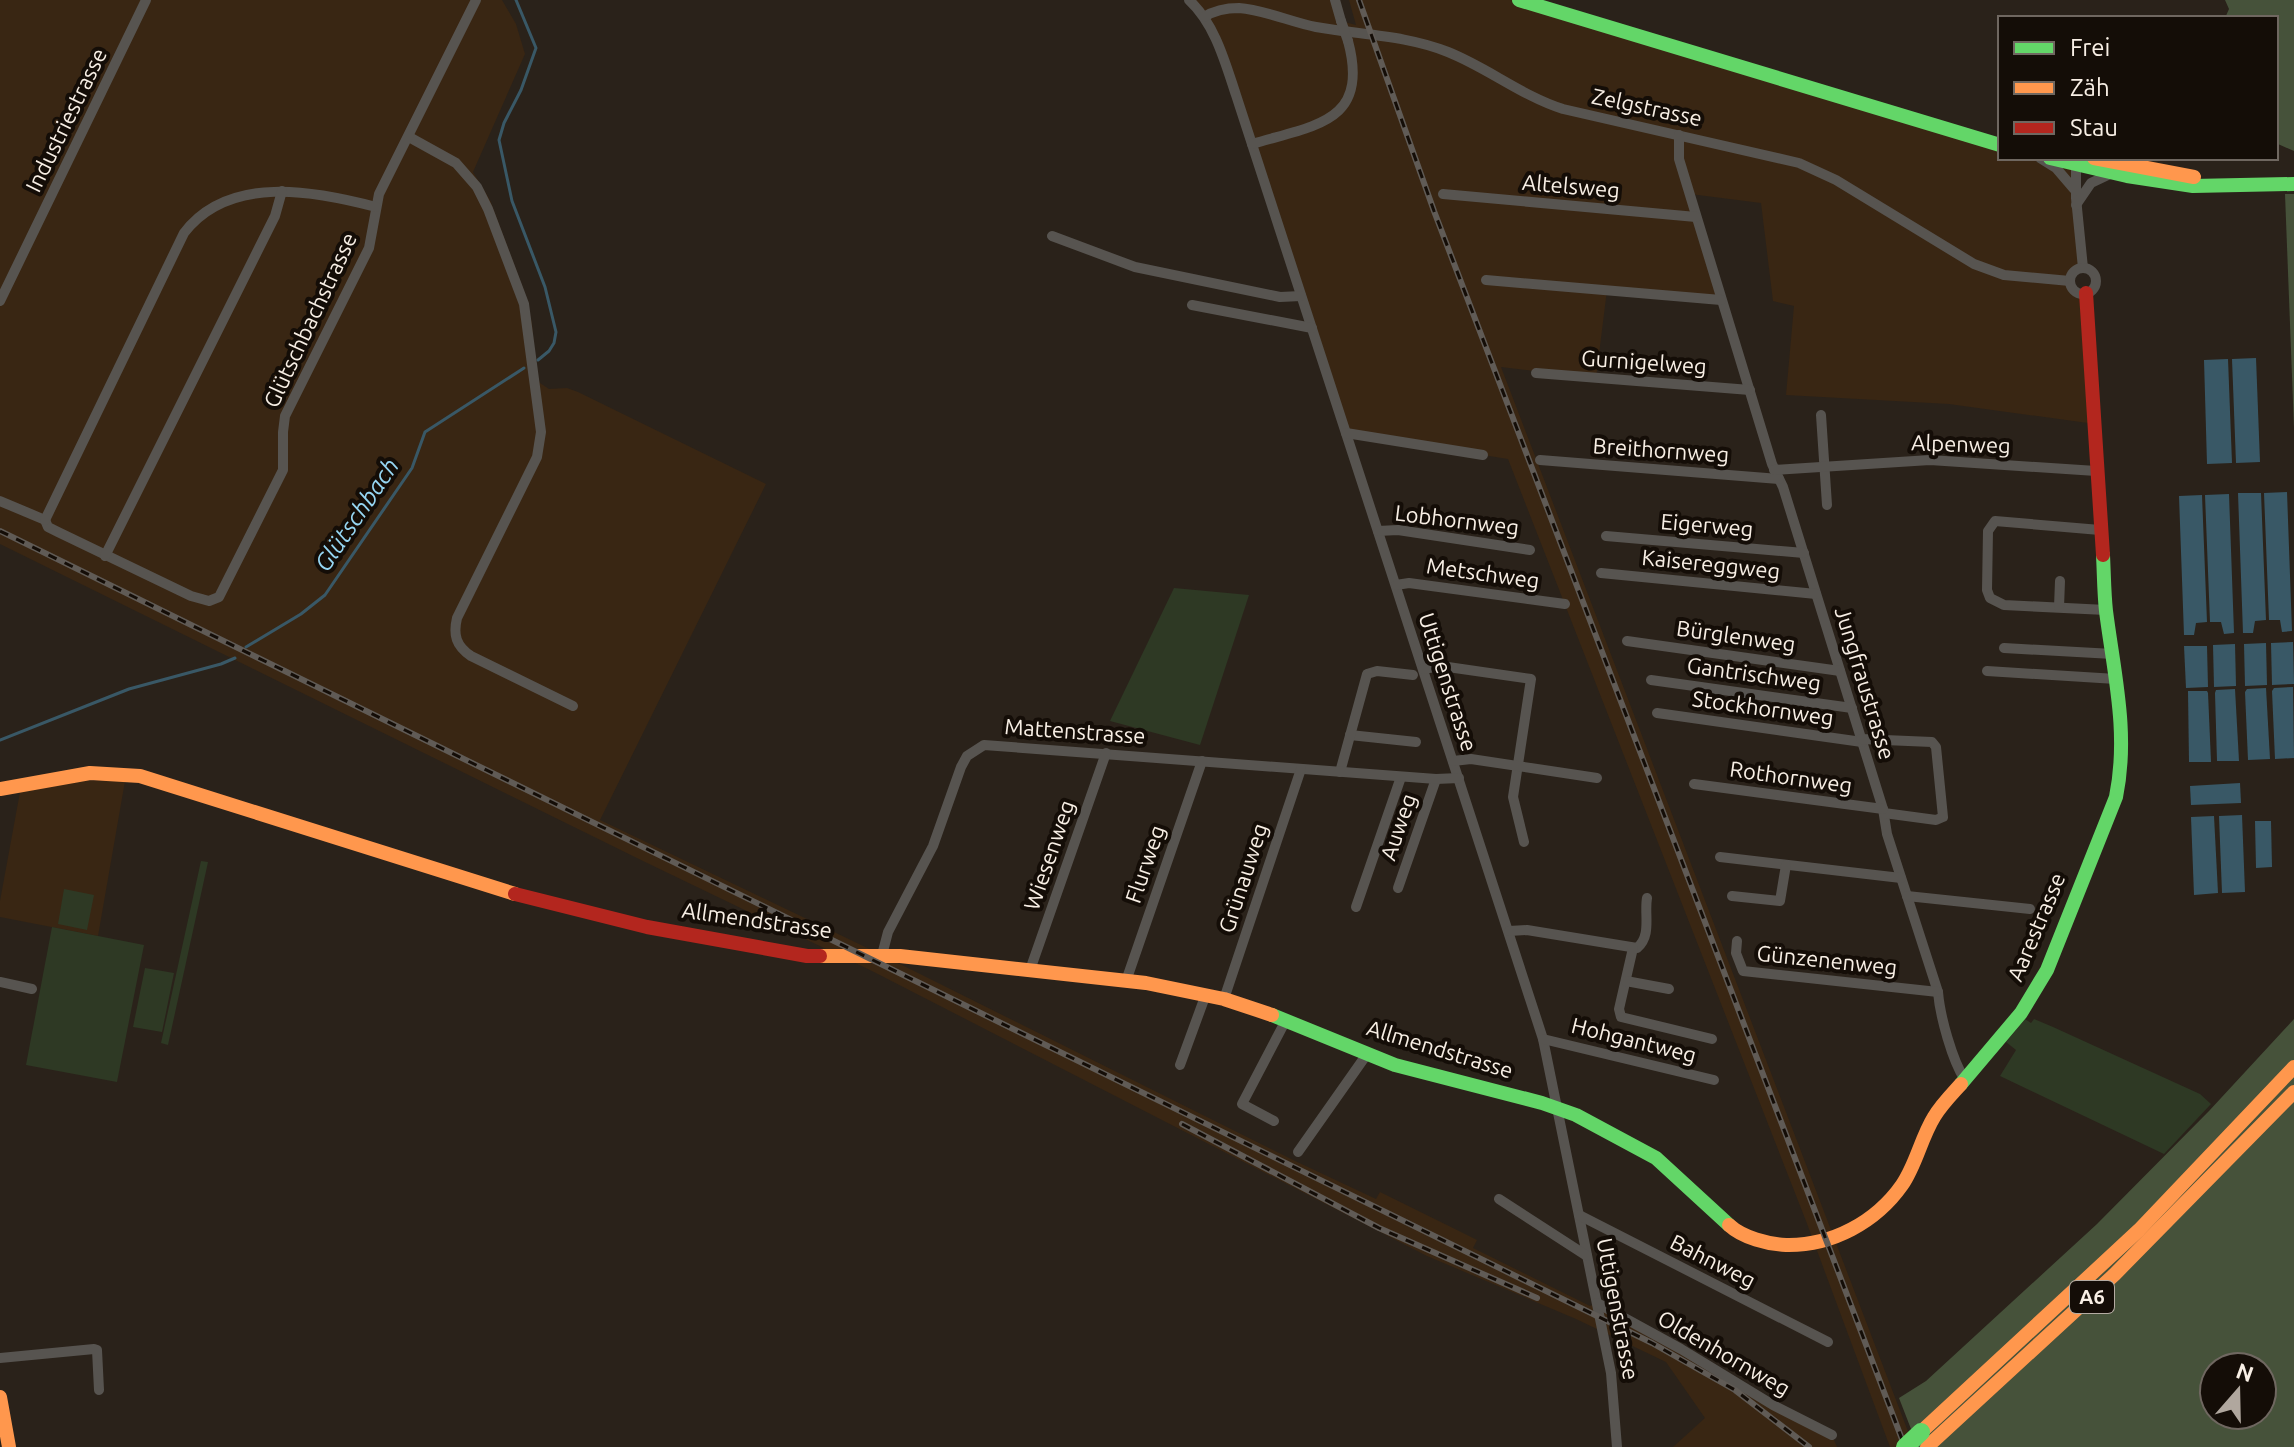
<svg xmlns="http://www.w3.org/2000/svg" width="2294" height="1447" viewBox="0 0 2294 1447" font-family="Ubuntu,sans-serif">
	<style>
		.built { fill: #392613 }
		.green { fill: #2e3924 }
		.forest { fill: #46523a; fill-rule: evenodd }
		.water { fill: #395866 }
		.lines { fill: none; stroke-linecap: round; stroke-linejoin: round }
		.stream { stroke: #395866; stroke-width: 3 }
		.street { stroke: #575450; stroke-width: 10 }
		.fast { stroke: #63d668; stroke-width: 14 }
		.slow { stroke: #ff974d; stroke-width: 14 }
		.jam { stroke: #b3261e; stroke-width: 14 }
		.rail-casing { stroke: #605b56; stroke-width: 6 }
		.rail { stroke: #140d07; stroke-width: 3; stroke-dasharray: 9; stroke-linecap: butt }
		.street-bridge { stroke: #575450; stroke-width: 10 }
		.fast-bridge { stroke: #63d668; stroke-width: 18 }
		.labels { text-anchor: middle; stroke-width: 8; stroke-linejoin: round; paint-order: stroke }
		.shield { fill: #140d07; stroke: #b4aba2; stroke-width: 2 }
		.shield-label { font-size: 20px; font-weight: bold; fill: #f8efe5 }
		.street-label { font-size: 22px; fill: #f8efe5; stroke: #140d07 }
		.water-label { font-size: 24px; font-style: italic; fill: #96d6f3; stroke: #140d07 }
	</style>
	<rect width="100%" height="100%" fill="#2a221a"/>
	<g class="built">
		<path d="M0,0H502L516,24L525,54L473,172L490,200L523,288L532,323L536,373L540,383L549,389L567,388L578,392L766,484L600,820L882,955L1293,1160L1376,1199L1380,1192L1457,1230L1477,1240L1473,1248L1590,1306L1597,1303L1832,1435L1837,1447H1673L1705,1418L1666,1362L1576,1319L1427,1256L874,972L643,861L0,544Z"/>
		<path d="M1189,0H1335L1341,21L1356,25L1349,0H1519L2000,145V158H2050L2075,164L2083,268L2075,271L2070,281L2073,289L2081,293L2095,424L1949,404L1786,395L1794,306L1773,301L1761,203L1690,194L1721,300L1607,290L1596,378L1501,367L1914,1447H1890L1806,1221L1508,459L1346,433L1226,64Z"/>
		<path d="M85,781H125L98,936L0,917V901L20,792Z"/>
	</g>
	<g class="green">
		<path d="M1174,588L1249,595L1200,745L1110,721Z"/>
		<path d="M201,861L208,862L168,1045L161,1043Z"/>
		<path d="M64,889L94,895L87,930L58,924Z"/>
		<path d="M52,927L144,945L117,1082L26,1065Z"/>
		<path d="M145,968L174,973L162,1032L133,1027Z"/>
		<path d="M2025,1019L2031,1023L2034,1019L2053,1027L2200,1094L2211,1104L2164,1154L2000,1076L2016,1050L2006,1042Z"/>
	</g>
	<g class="forest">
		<path d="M2225,0H2294V151L2278,144L2276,134V18H2225L2229,9Z"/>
		<path d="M2285,194H2294V428Z"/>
		<path d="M2294,1019V1447H1918L1899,1398L1926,1381L2097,1224L2209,1111ZM2214,1367H2262V1415H2214Z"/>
	</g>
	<g class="water">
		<path d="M2256,358L2260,462L2236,463L2232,359Z"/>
		<path d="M2228,359L2232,463L2207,464L2204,360Z"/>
		<path d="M2287,492L2292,631L2282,632L2280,620H2269L2264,493Z"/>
		<path d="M2238,493H2261L2266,620L2255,621L2253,633H2243Z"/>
		<path d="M2229,494L2234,633L2224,634L2221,622H2210L2205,495Z"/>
		<path d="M2202,495L2207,622L2196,623L2194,635H2184L2179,496Z"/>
		<path d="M2293,642L2294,684L2272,685L2271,643Z"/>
		<path d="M2266,643L2267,685L2245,686L2244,644Z"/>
		<path d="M2235,644L2236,686L2214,687L2213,645Z"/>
		<path d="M2184,646H2207L2208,687L2186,688Z"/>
		<path d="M2293,687L2294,758L2275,759L2272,691L2274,688Z"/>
		<path d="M2266,688L2270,759L2248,760L2245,692L2247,689Z"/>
		<path d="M2235,689L2239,761H2217L2215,693L2216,690Z"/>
		<path d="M2188,691H2207L2208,693L2211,762H2189Z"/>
		<path d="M2240,783L2241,803L2191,805L2190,786Z"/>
		<path d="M2242,815L2245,892L2222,893L2219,816Z"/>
		<path d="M2214,816L2218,893L2194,895L2191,817Z"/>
		<path d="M2255,821H2271L2272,867L2256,868Z"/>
	</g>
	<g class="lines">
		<g class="stream">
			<path d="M516,0L536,48L521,90L504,123L499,140L512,201L545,287L556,332L554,343L549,351L538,360"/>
			<path d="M246,647L301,614L325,595L412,468L425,432L524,368"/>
			<path d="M0,740L129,689L221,664L235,658"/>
		</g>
		<g class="street">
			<path d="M1189,0C1215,24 1225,62 1236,95L1543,1039L1611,1373L1617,1447"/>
			<path d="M1335,0L1341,21"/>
			<path d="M1204,17C1215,10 1226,8 1239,8C1265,10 1291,22 1316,27C1360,35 1406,35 1448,52C1488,68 1522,96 1563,109L1799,163L1836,180L1974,264L2004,275L2070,281"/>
			<path d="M1679,135V159L1772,464L1783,487L1883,809L1887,834L1938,992C1940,1016 1952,1060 1965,1080"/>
			<path d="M409,137L456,163L477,187L488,209L524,304L541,432L537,457L457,618C453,635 456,646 471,656L573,706"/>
			<path d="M1252,144C1315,125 1370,123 1348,41"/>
			<path d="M2040,158L2056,168L2074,189"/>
			<path d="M2076,158V198L2083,268"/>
			<path d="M1443,194L1696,217"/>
			<path d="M2076,205L2091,183L2112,173"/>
			<path d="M1052,236L1135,267L1280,297L1301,296"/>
			<circle cx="2083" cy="281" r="13"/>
			<path d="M1486,280L1721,300"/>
			<path d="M0,301L146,0"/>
			<path d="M1192,305L1312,328"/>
			<path d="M1536,373L1750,390"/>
			<path d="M1821,415L1827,505"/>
			<path d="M1346,433L1483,455"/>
			<path d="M1540,460L1779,479"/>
			<path d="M1774,470L1930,460L2096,471"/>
			<path d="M0,501L45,520L48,527L58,532L191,596L209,601L219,597L283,470V432L285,416L369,248L379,194L476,0"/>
			<path d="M45,520L184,233C229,174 315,191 376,207"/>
			<path d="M2100,530L1995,521L1988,531L1987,590L1990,598L2004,605L2106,610"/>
			<path d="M1378,531L1398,530L1530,550"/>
			<path d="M1606,536L1804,553"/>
			<path d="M105,556L275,216L282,191"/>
			<path d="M1601,573L1816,594"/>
			<path d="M1396,585L1409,583L1565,604"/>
			<path d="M2059,607L2060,581"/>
			<path d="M1627,641L1840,671"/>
			<path d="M2004,648L2113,654"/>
			<path d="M1423,669L1441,666L1531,679L1513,797L1524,842"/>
			<path d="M1987,671L2116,679"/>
			<path d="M1651,680L1852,708"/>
			<path d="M1657,713L1862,742"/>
			<path d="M1350,735L1416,742"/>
			<path d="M1861,739L1932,742L1936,747L1943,817L1936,820L1884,813"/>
			<path d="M1453,761L1471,759L1597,778"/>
			<path d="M1340,772L1367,674L1377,671L1413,675"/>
			<path d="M1694,784L1883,809"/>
			<path d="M1720,857L1901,878"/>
			<path d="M1398,888L1436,779"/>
			<path d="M1732,896L1780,901L1786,865"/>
			<path d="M1907,896L2030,909"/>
			<path d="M1356,907L1401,777"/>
			<path d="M1509,931L1527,930L1637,948C1652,936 1644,914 1647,898"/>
			<path d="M1737,941L1736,953L1743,971L1938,992"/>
			<path d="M1633,948L1619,1009L1621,1017L1712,1039"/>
			<path d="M882,955L888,932L933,846L961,767L967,756L984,745L1436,779L1459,778"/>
			<path d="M1030,970L1106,753"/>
			<path d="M1126,981L1202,761"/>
			<path d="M1626,981L1669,989"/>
			<path d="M0,982L32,989"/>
			<path d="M1224,999L1301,769"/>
			<path d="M1543,1039L1714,1080"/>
			<path d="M1180,1065L1206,994"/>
			<path d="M1274,1121L1242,1104L1286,1020"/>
			<path d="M1298,1152L1367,1054"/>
			<path d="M1499,1199L1587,1256"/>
			<path d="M1579,1215L1828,1342"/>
			<path d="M1597,1303L1681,1349L1773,1405L1832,1435"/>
			<path d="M0,1358L94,1349L97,1350L99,1390"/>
		</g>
		<g class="fast">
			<path d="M1519,0L2000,145"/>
			<path d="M2050,158L2127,176L2193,186L2294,184"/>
			<path d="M1272,1015L1395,1065L1542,1103L1576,1115L1656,1158L1729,1225"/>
			<path d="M1961,1084L2021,1013L2047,970L2116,797C2129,733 2114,674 2106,611C2104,593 2104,574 2103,555"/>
		</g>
		<g class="slow">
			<path d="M2094,158L2194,177"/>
			<path d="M0,789L90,773L140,776L515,894"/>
			<path d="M820,956H900L1146,983L1224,999L1272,1015"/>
			<path d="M1729,1225C1743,1238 1768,1244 1786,1245C1832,1246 1876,1222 1902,1185C1916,1165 1921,1138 1934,1117C1941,1105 1952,1094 1961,1084"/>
			<path d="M0,1397L9,1447"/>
			<path d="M1921,1432L2139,1230L2294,1067"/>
			<path d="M1927,1447L2115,1274L2294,1092"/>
		</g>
		<g class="jam">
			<path d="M2086,293L2103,555"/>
			<path d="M515,894L647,927L807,956H820"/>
		</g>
		<defs>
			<g id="rail">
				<path d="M1359,0L1434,211L1905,1447"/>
				<path d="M0,531L1652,1343L1735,1390L1809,1447"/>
				<path d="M1182,1124L1379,1228L1537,1298"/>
			</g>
		</defs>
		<use href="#rail" class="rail-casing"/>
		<use href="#rail" class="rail"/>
		<path class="street-bridge" d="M1341,21L1348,41"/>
		<path class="fast-bridge" d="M1905,1447L1921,1432"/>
	</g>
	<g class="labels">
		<rect class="shield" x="2070" y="1281" width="44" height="32" rx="6"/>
		<g class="shield-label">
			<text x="2092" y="1304">A6</text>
		</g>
		<g class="street-label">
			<text transform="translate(1647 107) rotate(12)" y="8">Zelgstrasse</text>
			<text transform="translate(66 120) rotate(-64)" y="8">Industriestrasse</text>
			<text transform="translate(1571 186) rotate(5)" y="8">Altelsweg</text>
			<text transform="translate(310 320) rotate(-65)" y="8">Glütschbachstrasse</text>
			<text transform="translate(1644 362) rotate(4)" y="8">Gurnigelweg</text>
			<text transform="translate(1961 444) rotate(2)" y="8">Alpenweg</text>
			<text transform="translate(1661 450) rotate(4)" y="8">Breithornweg</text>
			<text transform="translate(1457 520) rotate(7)" y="8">Lobhornweg</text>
			<text transform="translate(1707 525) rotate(5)" y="8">Eigerweg</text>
			<text transform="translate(1711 564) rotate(6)" y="8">Kaisereggweg</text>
			<text transform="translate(1483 573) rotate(8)" y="8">Metschweg</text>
			<text transform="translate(1736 636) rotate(8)" y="8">Bürglenweg</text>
			<text transform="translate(1754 674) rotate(8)" y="8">Gantrischweg</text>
			<text transform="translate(1448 682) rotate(72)" y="8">Uttigenstrasse</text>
			<text transform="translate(1865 683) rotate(73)" y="8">Jungfraustrasse</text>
			<text transform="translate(1763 708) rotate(8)" y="8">Stockhornweg</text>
			<text transform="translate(1075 731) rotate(4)" y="8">Mattenstrasse</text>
			<text transform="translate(1791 777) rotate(8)" y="8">Rothornweg</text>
			<text transform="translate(1398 827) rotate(-71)" y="8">Auweg</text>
			<text transform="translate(1049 855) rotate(-71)" y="8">Wiesenweg</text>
			<text transform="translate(1145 864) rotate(-71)" y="8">Flurweg</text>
			<text transform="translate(1243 878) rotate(-72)" y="8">Grünauweg</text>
			<text transform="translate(757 920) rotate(8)" y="8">Allmendstrasse</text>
			<text transform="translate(2036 927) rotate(-67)" y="8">Aarestrasse</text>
			<text transform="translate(1827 960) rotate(6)" y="8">Günzenenweg</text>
			<text transform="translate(1634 1040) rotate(14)" y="8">Hohgantweg</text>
			<text transform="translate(1440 1049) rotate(17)" y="8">Allmendstrasse</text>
			<text transform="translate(1713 1261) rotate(27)" y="8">Bahnweg</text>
			<text transform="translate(1618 1309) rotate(79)" y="8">Uttigenstrasse</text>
			<text transform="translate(1724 1353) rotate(30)" y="8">Oldenhornweg</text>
		</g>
		<g class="water-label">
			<text transform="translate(357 515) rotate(-56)" y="8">Glütschbach</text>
		</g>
	</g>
	<rect x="1998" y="16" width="280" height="144" fill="#140d07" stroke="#6f6760" stroke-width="2"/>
	<rect x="2014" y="42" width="40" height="12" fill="#63d668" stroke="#6f6760" stroke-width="2"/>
	<text x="2070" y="56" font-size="24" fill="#f8efe5">Frei</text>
	<rect x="2014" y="82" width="40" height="12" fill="#ff974d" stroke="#6f6760" stroke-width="2"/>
	<text x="2070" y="96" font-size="24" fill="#f8efe5">Zäh</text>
	<rect x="2014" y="122" width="40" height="12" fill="#b3261e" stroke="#6f6760" stroke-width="2"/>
	<text x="2070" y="136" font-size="24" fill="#f8efe5">Stau</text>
	<g transform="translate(2238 1391) rotate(20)"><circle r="38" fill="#140d07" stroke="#6f6760" stroke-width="2"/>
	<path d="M0-6L14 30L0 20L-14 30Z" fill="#b0a79e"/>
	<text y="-12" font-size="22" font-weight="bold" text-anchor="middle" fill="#f8efe5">N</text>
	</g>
</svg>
